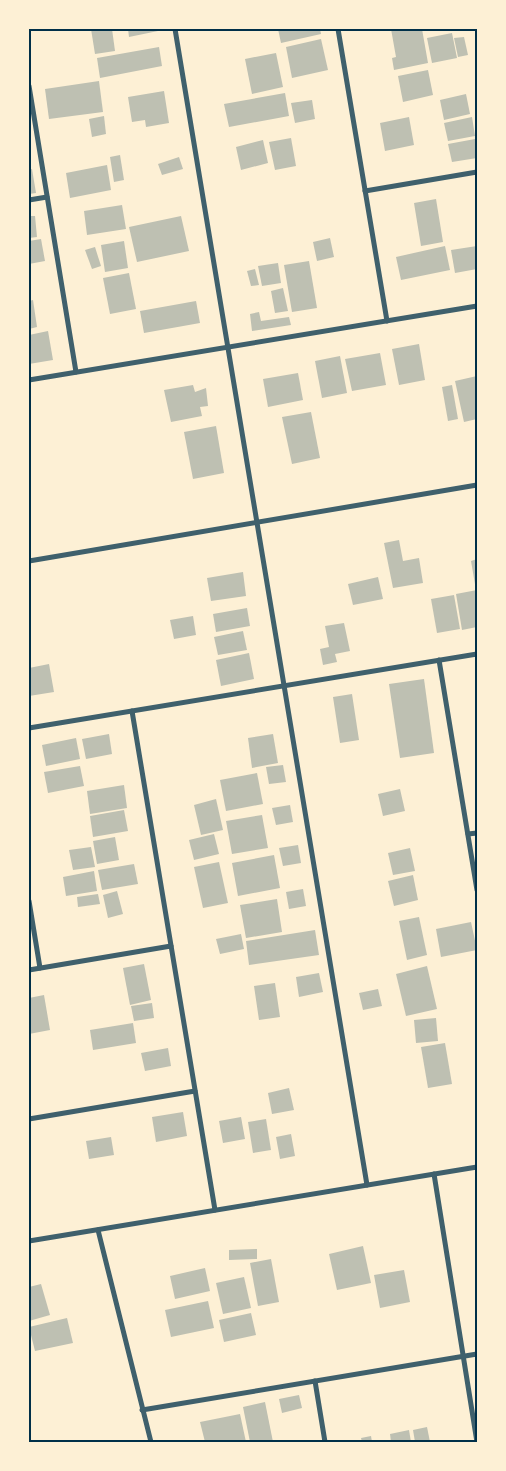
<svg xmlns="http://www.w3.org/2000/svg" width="506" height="1471" viewBox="0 0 506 1471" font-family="'Nunito Sans',sans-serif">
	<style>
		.building { fill: #bec0b2 }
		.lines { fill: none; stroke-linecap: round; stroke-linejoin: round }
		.minor { stroke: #3f606c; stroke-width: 5 }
		.neatline { fill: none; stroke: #003049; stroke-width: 2 }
	</style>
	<rect width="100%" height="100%" fill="#fdf0d5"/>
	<g class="building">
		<path d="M91,29H112L115,51L95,54Z"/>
		<path d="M128,29H158V31L129,37Z"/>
		<path d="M278,29H320L321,34L281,43Z"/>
		<path d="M391,29H422L428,63L394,70L392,58L396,57Z"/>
		<path d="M452,33L457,58L432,63L427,38Z"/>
		<path d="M464,37L468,55L458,57L454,38Z"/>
		<path d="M321,39L328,70L292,78L286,47Z"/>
		<path d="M159,47L162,66L100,78L97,58Z"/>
		<path d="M276,53L283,87L252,94L245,59Z"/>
		<path d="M428,70L433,95L403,102L398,76Z"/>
		<path d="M99,81L103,112L49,119L45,89Z"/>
		<path d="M164,91L169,123L146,127L145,120L132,122L128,97Z"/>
		<path d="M285,93L289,116L229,127L224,104Z"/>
		<path d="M466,94L470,114L444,120L440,100Z"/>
		<path d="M312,100L315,119L295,123L291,103Z"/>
		<path d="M104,116L106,134L92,137L89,119Z"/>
		<path d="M409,117L414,145L385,151L380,123Z"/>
		<path d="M472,117L475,136L448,141L444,123Z"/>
		<path d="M291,138L296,166L275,170L269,142Z"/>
		<path d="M475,139L477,158L452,162L448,144Z"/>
		<path d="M263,140L268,163L241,170L236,147Z"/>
		<path d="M120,155L124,180L114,182L110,157Z"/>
		<path d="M179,157L183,169L162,175L158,164Z"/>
		<path d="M107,165L111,190L70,198L66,173Z"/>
		<path d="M32,169L36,193L29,194V170Z"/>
		<path d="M436,199L443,242L421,246L414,203Z"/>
		<path d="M122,205L126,229L87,235L84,211Z"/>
		<path d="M29,216H35L37,237L29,238Z"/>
		<path d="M181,216L189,251L137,262L129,227Z"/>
		<path d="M330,238L334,257L317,261L313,242Z"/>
		<path d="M41,239L45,261L29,264V241Z"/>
		<path d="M124,241L128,268L105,272L101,245Z"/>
		<path d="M445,246L450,270L401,280L396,257Z"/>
		<path d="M477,246V269L455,273L451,250Z"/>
		<path d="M95,247L101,266L92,269L85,250Z"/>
		<path d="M309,261L317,308L292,312L284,265Z"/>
		<path d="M278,263L281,283L262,286L258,266Z"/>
		<path d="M255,269L259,285L251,286L247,271Z"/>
		<path d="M129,273L136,309L110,314L103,278Z"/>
		<path d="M283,288L288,311L275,313L271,291Z"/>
		<path d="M33,300L37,327L29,329V301Z"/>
		<path d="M196,301L200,323L144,333L140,311Z"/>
		<path d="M259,312L261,321L289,317L291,325L252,331L250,314Z"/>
		<path d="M48,331L53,360L29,364V335Z"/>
		<path d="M419,344L425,380L399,385L392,349Z"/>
		<path d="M380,353L386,385L352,391L345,359Z"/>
		<path d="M340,356L347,393L322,398L315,361Z"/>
		<path d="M298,373L303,400L268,407L263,379Z"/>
		<path d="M477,376V419L464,422L455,381Z"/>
		<path d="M193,385L195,392L206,388L208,406L200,407L202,416L171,422L164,390Z"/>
		<path d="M452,385L458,419L448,421L442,387Z"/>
		<path d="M311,412L320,458L292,464L282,417Z"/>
		<path d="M216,426L224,473L193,479L184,432Z"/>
		<path d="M399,540L403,561L419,558L423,583L393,588L384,543Z"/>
		<path d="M477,559V590H476L471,561Z"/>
		<path d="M243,572L246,596L211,601L207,578Z"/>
		<path d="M378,577L383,599L353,605L348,584Z"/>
		<path d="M477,590V627L462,630L456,594Z"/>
		<path d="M454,595L460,629L437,633L431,599Z"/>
		<path d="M247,608L250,626L216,632L213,614Z"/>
		<path d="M193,616L196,635L174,639L170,620Z"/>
		<path d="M344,623L350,651L335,654L337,662L323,665L320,649L329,647L325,626Z"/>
		<path d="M243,631L247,650L218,655L214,637Z"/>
		<path d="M249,653L254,679L221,686L216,660Z"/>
		<path d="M49,664L54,692L29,696V668Z"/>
		<path d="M424,679L434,753L400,758L389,684Z"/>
		<path d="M352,694L359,740L340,743L333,697Z"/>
		<path d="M109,734L112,754L86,759L82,739Z"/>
		<path d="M273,734L278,763L252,768L248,738Z"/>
		<path d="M76,738L80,759L46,766L42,745Z"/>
		<path d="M283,765L286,782L269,784L266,767Z"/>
		<path d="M80,766L84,786L48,793L44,772Z"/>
		<path d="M257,773L263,804L226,811L220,780Z"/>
		<path d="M124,785L127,808L90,814L87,791Z"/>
		<path d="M400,789L405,811L383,816L378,794Z"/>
		<path d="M216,799L223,830L201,835L194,805Z"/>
		<path d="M290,805L293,822L276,825L272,808Z"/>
		<path d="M124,810L128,831L93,837L90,816Z"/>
		<path d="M262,815L268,848L232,854L226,821Z"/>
		<path d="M214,834L219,854L194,860L189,840Z"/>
		<path d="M115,837L119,860L97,864L93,841Z"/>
		<path d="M298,845L301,863L283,866L279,848Z"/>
		<path d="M91,847L95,867L73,870L69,850Z"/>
		<path d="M410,848L415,871L393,875L388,853Z"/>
		<path d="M274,855L280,888L238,896L232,863Z"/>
		<path d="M219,862L228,903L203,908L194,867Z"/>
		<path d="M134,864L138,884L102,890L98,870Z"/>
		<path d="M94,871L97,891L66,896L63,877Z"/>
		<path d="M413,875L418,900L394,906L388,881Z"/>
		<path d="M303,889L306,906L289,909L286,892Z"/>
		<path d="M117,891L123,914L108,918L103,895Z"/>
		<path d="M98,894L100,904L78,907L77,897Z"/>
		<path d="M277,899L282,932L246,938L240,905Z"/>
		<path d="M419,917L427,955L407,960L399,921Z"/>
		<path d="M471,922L477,950L441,957L436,929Z"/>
		<path d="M315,930L319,955L249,965L246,941Z"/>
		<path d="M241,934L244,949L220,954L216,939Z"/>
		<path d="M144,964L151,1000L130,1005L123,968Z"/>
		<path d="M427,966L437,1009L406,1016L396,974Z"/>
		<path d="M319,973L323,992L299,997L296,977Z"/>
		<path d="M275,983L280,1017L259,1020L254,986Z"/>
		<path d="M378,989L382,1006L363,1010L359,993Z"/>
		<path d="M44,995L50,1030L29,1034V998Z"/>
		<path d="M152,1003L154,1018L134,1021L131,1006Z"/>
		<path d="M436,1018L438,1041L416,1043L414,1020Z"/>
		<path d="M133,1023L136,1043L93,1050L90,1030Z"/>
		<path d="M445,1043L452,1084L428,1088L421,1047Z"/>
		<path d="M168,1048L171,1066L145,1071L141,1053Z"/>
		<path d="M289,1088L294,1110L272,1114L268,1093Z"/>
		<path d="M183,1112L187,1136L156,1142L152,1117Z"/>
		<path d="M241,1117L245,1139L223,1143L219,1121Z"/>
		<path d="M266,1119L271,1150L253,1153L248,1122Z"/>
		<path d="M291,1134L295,1156L280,1159L276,1137Z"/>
		<path d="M111,1137L114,1155L89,1159L86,1141Z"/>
		<path d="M363,1246L371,1283L337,1290L329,1254Z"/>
		<path d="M257,1249V1259L229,1260V1250Z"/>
		<path d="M271,1259L279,1302L258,1306L250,1263Z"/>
		<path d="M205,1268L210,1291L175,1299L170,1276Z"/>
		<path d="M404,1270L410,1302L380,1308L374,1275Z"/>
		<path d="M244,1277L251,1308L223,1314L216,1283Z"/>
		<path d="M41,1284L50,1315L29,1321V1287Z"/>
		<path d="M208,1301L214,1328L171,1337L165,1310Z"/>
		<path d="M251,1313L256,1335L224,1342L219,1320Z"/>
		<path d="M67,1318L73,1343L35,1351L29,1327Z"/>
		<path d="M299,1395L302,1408L282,1413L279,1399Z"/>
		<path d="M265,1402L273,1442H250L243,1407Z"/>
		<path d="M240,1414L246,1442H205L200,1422Z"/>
		<path d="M427,1427L430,1442H415L413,1430Z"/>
		<path d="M409,1430L411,1442H391L390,1434Z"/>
		<path d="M371,1436L372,1442H362L361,1438Z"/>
	</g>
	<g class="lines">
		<g class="minor">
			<path d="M175,29L367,1185"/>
			<path d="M338,29L387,321"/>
			<path d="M29,86L76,372"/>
			<path d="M365,191L477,172"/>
			<path d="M29,200L47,197"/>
			<path d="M29,380L477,306"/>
			<path d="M29,561L477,485"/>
			<path d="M439,660L477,890"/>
			<path d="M132,711L215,1210"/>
			<path d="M29,728L477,654"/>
			<path d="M468,834L477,833"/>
			<path d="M29,901L40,968"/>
			<path d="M29,970L171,946"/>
			<path d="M29,1119L195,1091"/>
			<path d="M434,1174L477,1442"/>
			<path d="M98,1230L151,1442"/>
			<path d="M29,1241L477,1167"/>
			<path d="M315,1381L325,1442"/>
			<path d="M142,1410L477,1354"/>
		</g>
	</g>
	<rect width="506" height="1471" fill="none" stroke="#fdf0d5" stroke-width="60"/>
	<rect x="30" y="30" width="446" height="1411" class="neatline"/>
</svg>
